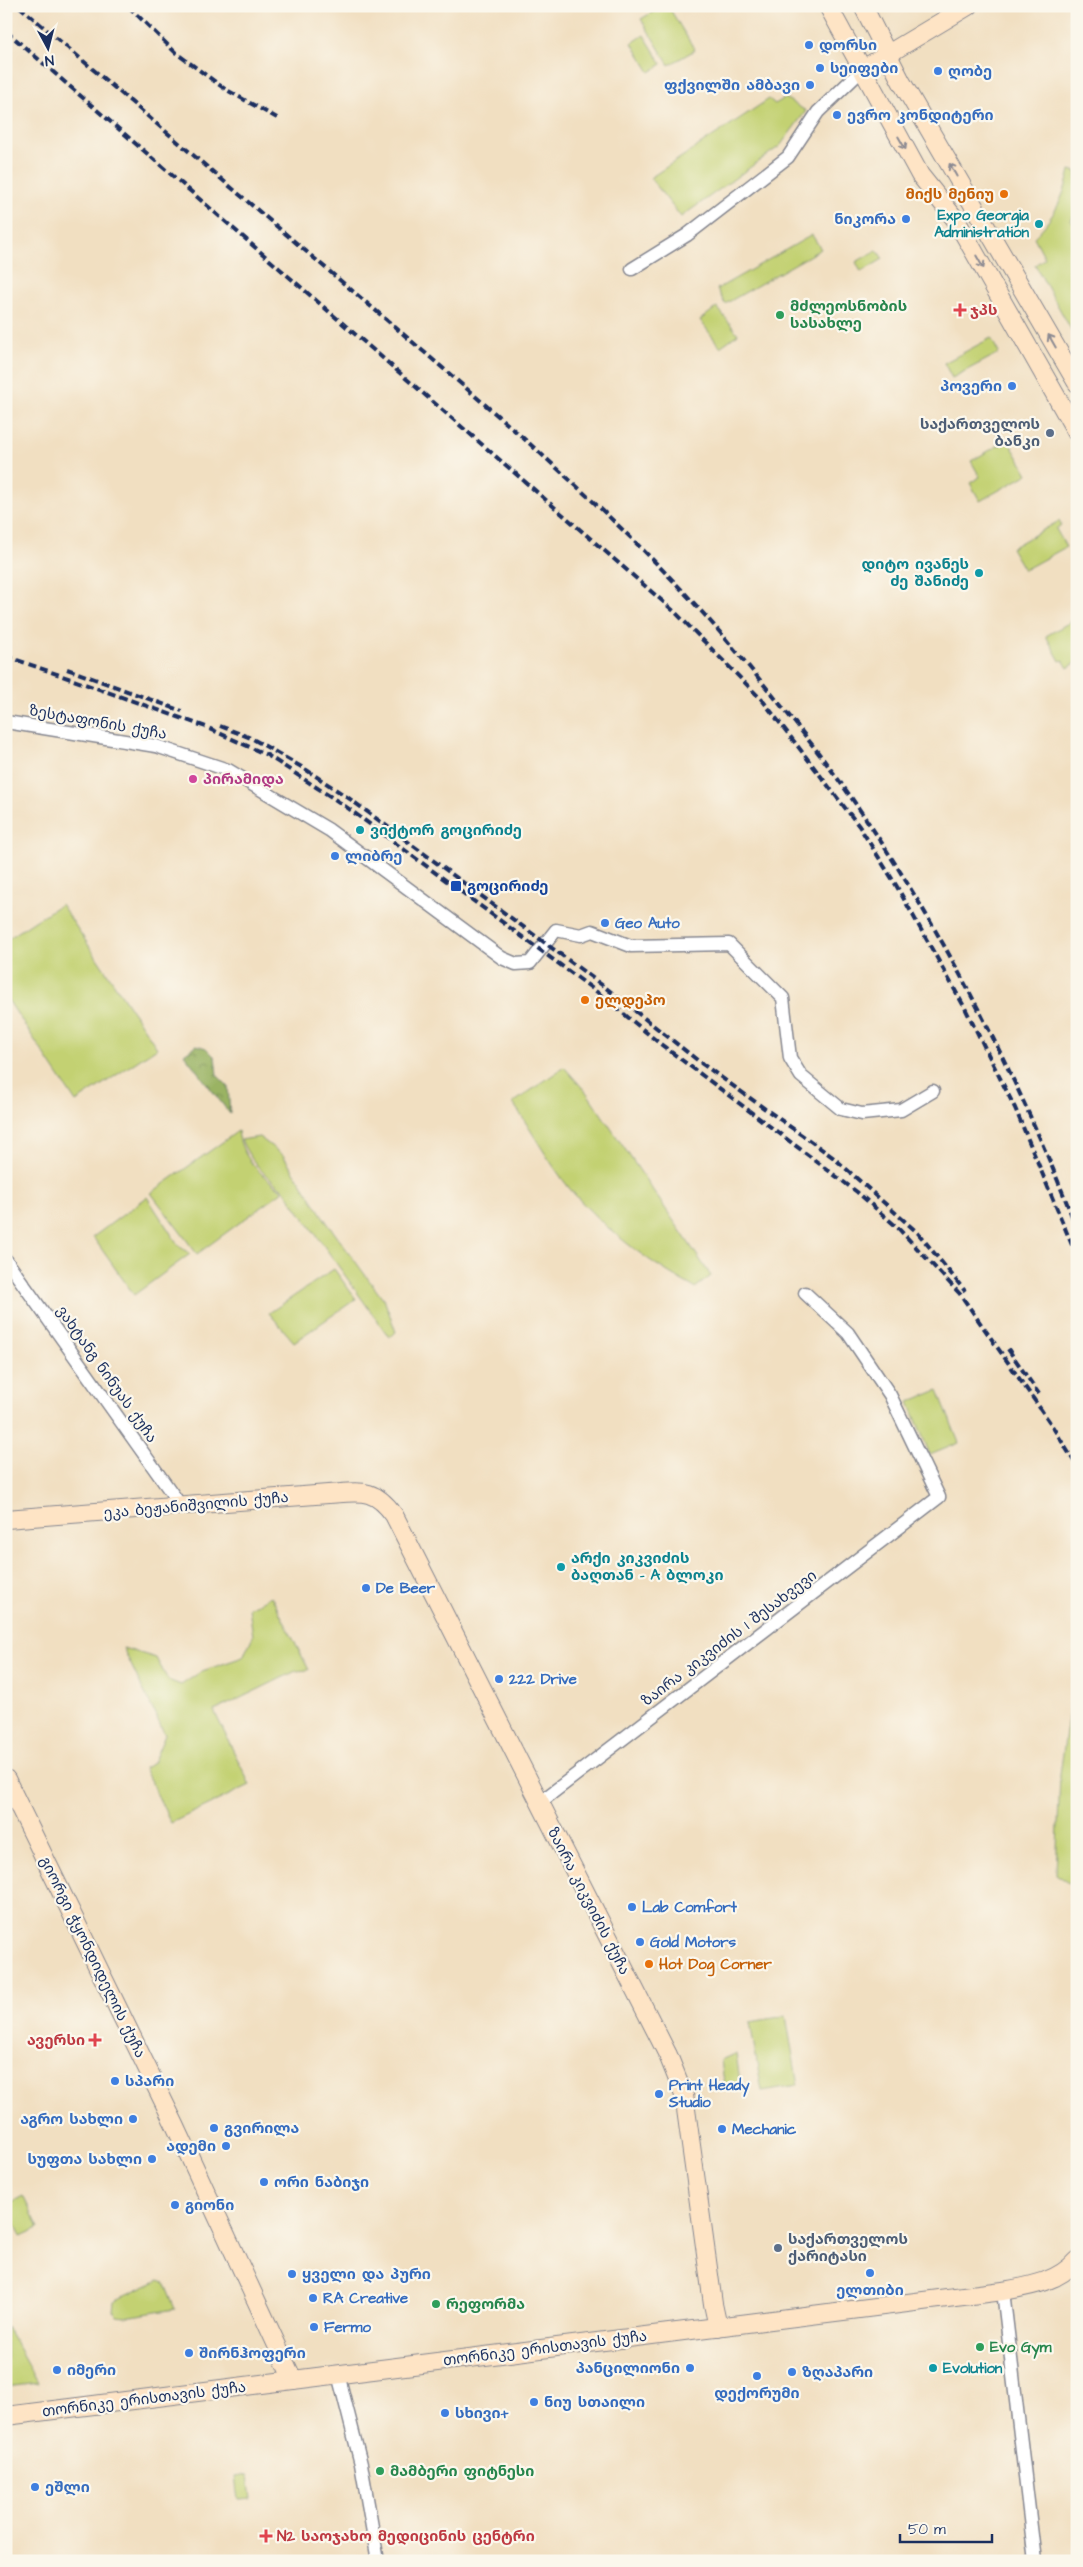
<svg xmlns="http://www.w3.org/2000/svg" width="1083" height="2567" viewBox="0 0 1083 2567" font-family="'Architects Daughter','Noto Sans Georgian',sans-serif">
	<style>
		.green { fill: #c3d172; stroke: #6f8068 }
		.forest { fill: url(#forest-crowns); stroke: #5a7161 }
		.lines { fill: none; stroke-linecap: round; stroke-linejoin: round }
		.street-casing { stroke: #868790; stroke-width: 15 }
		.secondary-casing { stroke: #868790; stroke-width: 20 }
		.street { stroke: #fff; stroke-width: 12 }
		.secondary { stroke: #fee4c5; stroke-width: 18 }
		.rail { stroke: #1b2f5e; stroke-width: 4; stroke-dasharray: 8 4; stroke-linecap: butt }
		.oneway { stroke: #8c8a92 }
		.shop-dot { fill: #3f7fe0; stroke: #fbf7ec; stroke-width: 2 }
		.food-dot { fill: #e8710a; stroke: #fbf7ec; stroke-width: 2 }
		.culture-dot { fill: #0f9aa8; stroke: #fbf7ec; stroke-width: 2 }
		.health-dot { fill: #e0444e; stroke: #fbf7ec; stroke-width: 2 }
		.leisure-dot { fill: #2e9e5b; stroke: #fbf7ec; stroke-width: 2 }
		.service-dot { fill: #5c6f8a; stroke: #fbf7ec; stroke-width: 2 }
		.hotel-dot { fill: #d1479c; stroke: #fbf7ec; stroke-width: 2 }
		.transit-dot { fill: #1a4fb4; stroke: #fbf7ec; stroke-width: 2 }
		.labels { text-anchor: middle; stroke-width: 4.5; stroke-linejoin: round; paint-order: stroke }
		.shop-label { font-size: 15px; font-weight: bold; fill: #366cbe; stroke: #fbf7ec; text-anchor: start }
		.food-label { font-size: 15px; font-weight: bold; fill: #c56008; stroke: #fbf7ec; text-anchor: start }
		.culture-label { font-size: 15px; font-weight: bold; fill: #0d838f; stroke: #fbf7ec; text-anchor: start }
		.leisure-label { font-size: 15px; font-weight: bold; fill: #27864d; stroke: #fbf7ec; text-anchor: start }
		.health-label { font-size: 15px; font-weight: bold; fill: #be3a42; stroke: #fbf7ec; text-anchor: start }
		.service-label { font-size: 15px; font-weight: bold; fill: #4e5e75; stroke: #fbf7ec; text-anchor: end }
		.street-label { font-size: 15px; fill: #1b2f5e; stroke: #fbf7ec }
		.hotel-label { font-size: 15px; font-weight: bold; fill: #b23c85; stroke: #fbf7ec; text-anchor: start }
		.transit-label { font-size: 15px; font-weight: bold; fill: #164399; stroke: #fbf7ec; text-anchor: start }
	</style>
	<defs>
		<pattern id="forest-crowns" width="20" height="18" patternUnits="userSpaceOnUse" patternTransform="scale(1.25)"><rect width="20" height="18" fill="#9ab364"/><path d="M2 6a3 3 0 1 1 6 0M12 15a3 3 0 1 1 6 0" fill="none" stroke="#7d9256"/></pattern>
	</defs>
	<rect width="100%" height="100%" fill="#fbf7ec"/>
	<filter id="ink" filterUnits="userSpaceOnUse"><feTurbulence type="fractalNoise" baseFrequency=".02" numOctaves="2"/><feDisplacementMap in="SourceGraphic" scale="10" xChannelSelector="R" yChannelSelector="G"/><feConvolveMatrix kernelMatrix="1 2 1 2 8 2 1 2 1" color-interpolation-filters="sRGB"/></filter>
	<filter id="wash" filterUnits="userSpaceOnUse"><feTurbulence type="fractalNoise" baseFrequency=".0096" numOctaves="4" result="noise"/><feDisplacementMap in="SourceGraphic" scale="20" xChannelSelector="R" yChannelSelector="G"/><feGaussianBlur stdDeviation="1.12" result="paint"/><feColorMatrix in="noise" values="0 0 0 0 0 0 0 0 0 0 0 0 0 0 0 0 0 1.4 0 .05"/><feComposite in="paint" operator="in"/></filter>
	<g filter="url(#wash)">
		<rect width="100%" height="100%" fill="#f1dfc1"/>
		<g class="green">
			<path d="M663,6H668L695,50L669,65L641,19Z"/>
			<path d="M644,35L662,64L650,72L632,43Z"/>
			<path d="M785,98L806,111L780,146L681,217L650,178L769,99L775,104Z"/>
			<path d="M1070,170L1077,172V209L1071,221L1077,225V340L1035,265L1045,258L1034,237C1054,218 1064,197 1070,170Z"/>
			<path d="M812,235L821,249L725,304L717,289Z"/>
			<path d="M877,250L883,259L861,272L856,262Z"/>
			<path d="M717,307L738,334L720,347L700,320Z"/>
			<path d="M991,338L999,353L952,378L944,363Z"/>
			<path d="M1008,440L1028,474L980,501L970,483L980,477L971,461Z"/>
			<path d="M1059,521L1061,525L1056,529L1066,547L1024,570L1011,548Z"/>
			<path d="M1077,618V662L1068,668L1063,660L1060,661L1046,636Z"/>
			<path d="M61,904L157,1048L76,1102L6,997V940Z"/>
			<path d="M564,1067L587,1093L711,1276L695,1288C648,1262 605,1230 570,1189C549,1163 532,1131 513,1103Z"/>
			<path d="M238,1131C241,1158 262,1176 283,1191L197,1254L151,1193Z"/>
			<path d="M259,1137L283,1155L328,1224L385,1302L396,1332L389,1337L284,1190C265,1176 251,1162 241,1140Z"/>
			<path d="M147,1197L179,1246L190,1254L134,1295L93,1237Z"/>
			<path d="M334,1269L356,1299L294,1342L269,1313Z"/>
			<path d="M938,1390L959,1443L930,1455L909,1402Z"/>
			<path d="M271,1596L309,1670L296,1671L214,1711L250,1785L171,1823L144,1768L153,1763L165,1735L123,1648L156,1658L168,1680L181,1685L202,1671L243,1657L253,1636L249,1608Z"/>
			<path d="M1077,1699V1879L1069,1883L1056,1874L1060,1775L1070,1703Z"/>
			<path d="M786,2016L798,2085L762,2091L750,2022Z"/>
			<path d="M736,2053L741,2088L725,2090L721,2060Z"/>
			<path d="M23,2196L39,2228L21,2236L6,2205Z"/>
			<path d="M159,2280L164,2282L175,2309L125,2317L117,2316L113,2311L114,2301Z"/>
			<path d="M6,2326L38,2383L6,2387Z"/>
			<path d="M248,2475L251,2499L238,2500L235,2477Z"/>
		</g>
		<path class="forest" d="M197,1045L206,1048L215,1057L217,1075L228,1086L230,1114L184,1054Z"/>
	</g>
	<g filter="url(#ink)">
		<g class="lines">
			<defs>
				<g id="street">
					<path d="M632,269L687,235L788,157L818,112L863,69"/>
					<path d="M6,722L156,746L228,770L329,830L502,958L516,964L530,963L556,930L581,935L592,931L631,946L729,944L783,998L790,1058L801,1076L841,1109L862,1114L901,1110L933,1091"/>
					<path d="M6,1260L181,1506"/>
					<path d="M539,1803L939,1497L890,1395L848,1333L805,1293"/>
					<path d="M1003,2291L1035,2561"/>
					<path d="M338,2374L361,2464L378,2561"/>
				</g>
				<g id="secondary">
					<path d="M828,6L920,175L956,220L1077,433"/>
					<path d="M863,6L901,81L1077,383"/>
					<path d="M863,69L968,6"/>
					<path d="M6,1519L328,1494C360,1492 374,1487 394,1515L668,2055L684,2095L713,2304L718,2327"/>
					<path d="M6,1779L175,2125L293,2380"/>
					<path d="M6,2416L1003,2291C1031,2286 1058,2282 1077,2260"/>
				</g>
			</defs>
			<use href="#street" class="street-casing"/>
			<use href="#secondary" class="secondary-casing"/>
			<use href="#street" class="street"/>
			<use href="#secondary" class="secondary"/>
			<g class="rail">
				<path d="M19,6C144,113 269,220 395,327C511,427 630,526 730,644C777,700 825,758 866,819C952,947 1022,1086 1077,1229"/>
				<path d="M128,6L176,53L225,89L277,118"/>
				<path d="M6,31L675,612L763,701L859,826L896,885L965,1008L1015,1108L1077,1257"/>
				<path d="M6,656L206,727L267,755L345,806L601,995L658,1042L857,1192L898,1228L960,1294L1049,1421L1077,1466"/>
				<path d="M67,669L182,711"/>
				<path d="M220,726L251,738L305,769L350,799L606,988L701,1063L834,1158L918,1233L965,1291"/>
				<path d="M1008,1349L1039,1394"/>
			</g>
		</g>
		<defs><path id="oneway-shaft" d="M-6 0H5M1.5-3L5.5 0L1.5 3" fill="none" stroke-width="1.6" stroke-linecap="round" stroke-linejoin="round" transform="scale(1.25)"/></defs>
		<g class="oneway">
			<use href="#oneway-shaft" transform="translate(902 143) rotate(60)"/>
			<use href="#oneway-shaft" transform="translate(953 170) rotate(-119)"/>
			<use href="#oneway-shaft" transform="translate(980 262) rotate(60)"/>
			<use href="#oneway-shaft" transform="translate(1052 341) rotate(-120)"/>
		</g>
	</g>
	<g class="shop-dot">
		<circle cx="809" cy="45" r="5"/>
		<circle cx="820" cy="68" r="5"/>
		<circle cx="938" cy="71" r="5"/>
		<circle cx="810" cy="85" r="5"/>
		<circle cx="837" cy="115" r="5"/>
		<circle cx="906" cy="219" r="5"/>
		<circle cx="1012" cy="386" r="5"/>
		<circle cx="335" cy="856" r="5"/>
		<circle cx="605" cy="923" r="5"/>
		<circle cx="366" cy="1588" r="5"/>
		<circle cx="499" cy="1679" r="5"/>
		<circle cx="632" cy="1907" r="5"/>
		<circle cx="640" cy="1942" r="5"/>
		<circle cx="115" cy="2081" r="5"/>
		<circle cx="659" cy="2094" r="5"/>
		<circle cx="133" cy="2119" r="5"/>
		<circle cx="214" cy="2128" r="5"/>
		<circle cx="722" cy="2129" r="5"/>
		<circle cx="226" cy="2146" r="5"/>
		<circle cx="152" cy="2159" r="5"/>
		<circle cx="264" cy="2182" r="5"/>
		<circle cx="175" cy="2205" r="5"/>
		<circle cx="870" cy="2273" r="5"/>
		<circle cx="292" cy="2274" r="5"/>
		<circle cx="313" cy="2298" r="5"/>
		<circle cx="314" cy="2327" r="5"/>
		<circle cx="189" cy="2353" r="5"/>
		<circle cx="690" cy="2368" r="5"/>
		<circle cx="57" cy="2370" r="5"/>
		<circle cx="792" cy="2372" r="5"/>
		<circle cx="757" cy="2376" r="5"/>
		<circle cx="534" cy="2402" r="5"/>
		<circle cx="445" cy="2413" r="5"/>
		<circle cx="35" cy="2487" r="5"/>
	</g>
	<g class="food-dot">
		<circle cx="1004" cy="194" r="5"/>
		<circle cx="585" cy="1000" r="5"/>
		<circle cx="649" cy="1964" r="5"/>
	</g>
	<g class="culture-dot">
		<circle cx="1039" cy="224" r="5"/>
		<circle cx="979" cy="573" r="5"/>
		<circle cx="360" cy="830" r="5"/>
		<circle cx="561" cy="1567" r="5"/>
		<circle cx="933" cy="2368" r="5"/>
	</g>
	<g class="health-dot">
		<path d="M957.5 302.5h5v5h5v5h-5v5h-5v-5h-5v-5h5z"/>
		<path d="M92.5 2032.5h5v5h5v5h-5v5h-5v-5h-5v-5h5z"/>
		<path d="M263.5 2528.5h5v5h5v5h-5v5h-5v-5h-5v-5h5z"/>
	</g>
	<g class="leisure-dot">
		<circle cx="780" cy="315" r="5"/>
		<circle cx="436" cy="2304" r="5"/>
		<circle cx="980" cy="2347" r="5"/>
		<circle cx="380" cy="2471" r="5"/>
	</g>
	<g class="service-dot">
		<circle cx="1050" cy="433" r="5"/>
		<circle cx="778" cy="2248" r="5"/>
	</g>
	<circle class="hotel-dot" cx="193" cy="779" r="5"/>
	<rect class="transit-dot" x="450" y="880" width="12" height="12" rx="2.5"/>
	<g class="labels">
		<g class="shop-label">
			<text x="819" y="50">დორსი</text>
			<text x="830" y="73">სეიფები</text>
			<text x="948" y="76">ღობე</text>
			<text x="800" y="90" text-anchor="end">ფქვილში ამბავი</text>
			<text x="847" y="120">ევრო კონდიტერი</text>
			<text x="896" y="224" text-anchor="end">ნიკორა</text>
			<text x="1002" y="391" text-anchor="end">პოვერი</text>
			<text x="345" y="861">ლიბრე</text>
			<text x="615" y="928">Geo Auto</text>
			<text x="376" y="1593">De Beer</text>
			<text x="509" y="1684">222 Drive</text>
			<text x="642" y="1912">Lab Comfort</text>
			<text x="650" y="1947">Gold Motors</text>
			<text x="125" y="2086">სპარი</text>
			<text x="669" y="2090">Print Heady<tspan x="669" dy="17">Studio</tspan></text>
			<text x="123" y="2124" text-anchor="end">აგრო სახლი</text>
			<text x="224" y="2133">გვირილა</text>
			<text x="732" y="2134">Mechanic</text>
			<text x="216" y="2151" text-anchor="end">ადემი</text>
			<text x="142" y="2164" text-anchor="end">სუფთა სახლი</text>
			<text x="274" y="2187">ორი ნაბიჯი</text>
			<text x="185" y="2210">გიონი</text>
			<text x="302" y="2279">ყველი და პური</text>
			<text x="870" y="2295" text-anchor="middle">ელთიბი</text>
			<text x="323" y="2303">RA Creative</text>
			<text x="324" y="2332">Fermo</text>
			<text x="199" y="2358">შირნჰოფერი</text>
			<text x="680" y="2373" text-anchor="end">პანცილიონი</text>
			<text x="67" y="2375">იმერი</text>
			<text x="802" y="2377">ზღაპარი</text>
			<text x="757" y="2398" text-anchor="middle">დექორუმი</text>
			<text x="544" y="2407">ნიუ სთაილი</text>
			<text x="455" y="2418">სხივი+</text>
			<text x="45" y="2492">ეშლი</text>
		</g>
		<g class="food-label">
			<text x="994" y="199" text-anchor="end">მიქს მენიუ</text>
			<text x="595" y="1005">ელდეპო</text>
			<text x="659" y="1969">Hot Dog Corner</text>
		</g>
		<g class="culture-label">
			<text x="1029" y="220" text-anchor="end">Expo Georgia<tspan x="1029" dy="17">Administration</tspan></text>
			<text x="969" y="569" text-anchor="end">დიტო ივანეს<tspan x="969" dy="17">ძე შანიძე</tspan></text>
			<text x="370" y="835">ვიქტორ გოცირიძე</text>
			<text x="571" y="1563">არქი კიკვიძის<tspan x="571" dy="17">ბაღთან - A ბლოკი</tspan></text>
			<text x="943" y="2373">Evolution</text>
		</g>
		<g class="leisure-label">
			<text x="790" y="311">მძლეოსნობის<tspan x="790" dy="17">სასახლე</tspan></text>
			<text x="446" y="2309">რეფორმა</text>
			<text x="990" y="2352">Evo Gym</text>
			<text x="390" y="2476">მამბერი ფიტნესი</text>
		</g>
		<g class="health-label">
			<text x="970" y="315">ჯპს</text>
			<text x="85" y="2045" text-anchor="end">ავერსი</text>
			<text x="277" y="2541">N2 საოჯახო მედიცინის ცენტრი</text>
		</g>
		<g class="service-label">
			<text x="1040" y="429">საქართველოს<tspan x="1040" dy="17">ბანკი</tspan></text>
			<text x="788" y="2244" text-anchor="start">საქართველოს<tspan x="788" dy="17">ქარიტასი</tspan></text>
		</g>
		<g class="street-label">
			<text transform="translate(98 722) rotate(10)" y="5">ზესტაფონის ქუჩა</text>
			<text transform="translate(107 1374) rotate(55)" y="5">ვახტანგ ნინუას ქუჩა</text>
			<text transform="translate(196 1505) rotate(-5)" y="5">ეკა ბეჟანიშვილის ქუჩა</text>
			<text transform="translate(729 1638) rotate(-37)" y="5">ზაირა კიკვიძის I შესახვევი</text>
			<text transform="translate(589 1901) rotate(63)" y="5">ზაირა კიკვიძის ქუჩა</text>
			<text transform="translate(93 1957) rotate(64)" y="5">გიორგი ჭყონდიდელის ქუჩა</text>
			<text transform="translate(545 2348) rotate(-7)" y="5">თორნიკე ერისთავის ქუჩა</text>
			<text transform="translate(144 2399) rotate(-7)" y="5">თორნიკე ერისთავის ქუჩა</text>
		</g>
		<g class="hotel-label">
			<text x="203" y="784">პირამიდა</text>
		</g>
		<g class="transit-label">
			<text x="467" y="891">გოცირიძე</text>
		</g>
	</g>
	<rect width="1083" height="2567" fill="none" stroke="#fbf7ec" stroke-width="25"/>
	<g transform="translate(48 48) rotate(173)" stroke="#fbf7ec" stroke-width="4" paint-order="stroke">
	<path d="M0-4L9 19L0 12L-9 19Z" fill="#1b2f5e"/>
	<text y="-8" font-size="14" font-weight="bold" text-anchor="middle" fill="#1b2f5e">N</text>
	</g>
	<path d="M900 2534v8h92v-8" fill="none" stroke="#1b2f5e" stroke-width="2.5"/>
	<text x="908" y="2534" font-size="15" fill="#1b2f5e" stroke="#fbf7ec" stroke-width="4" paint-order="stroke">50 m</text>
</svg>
